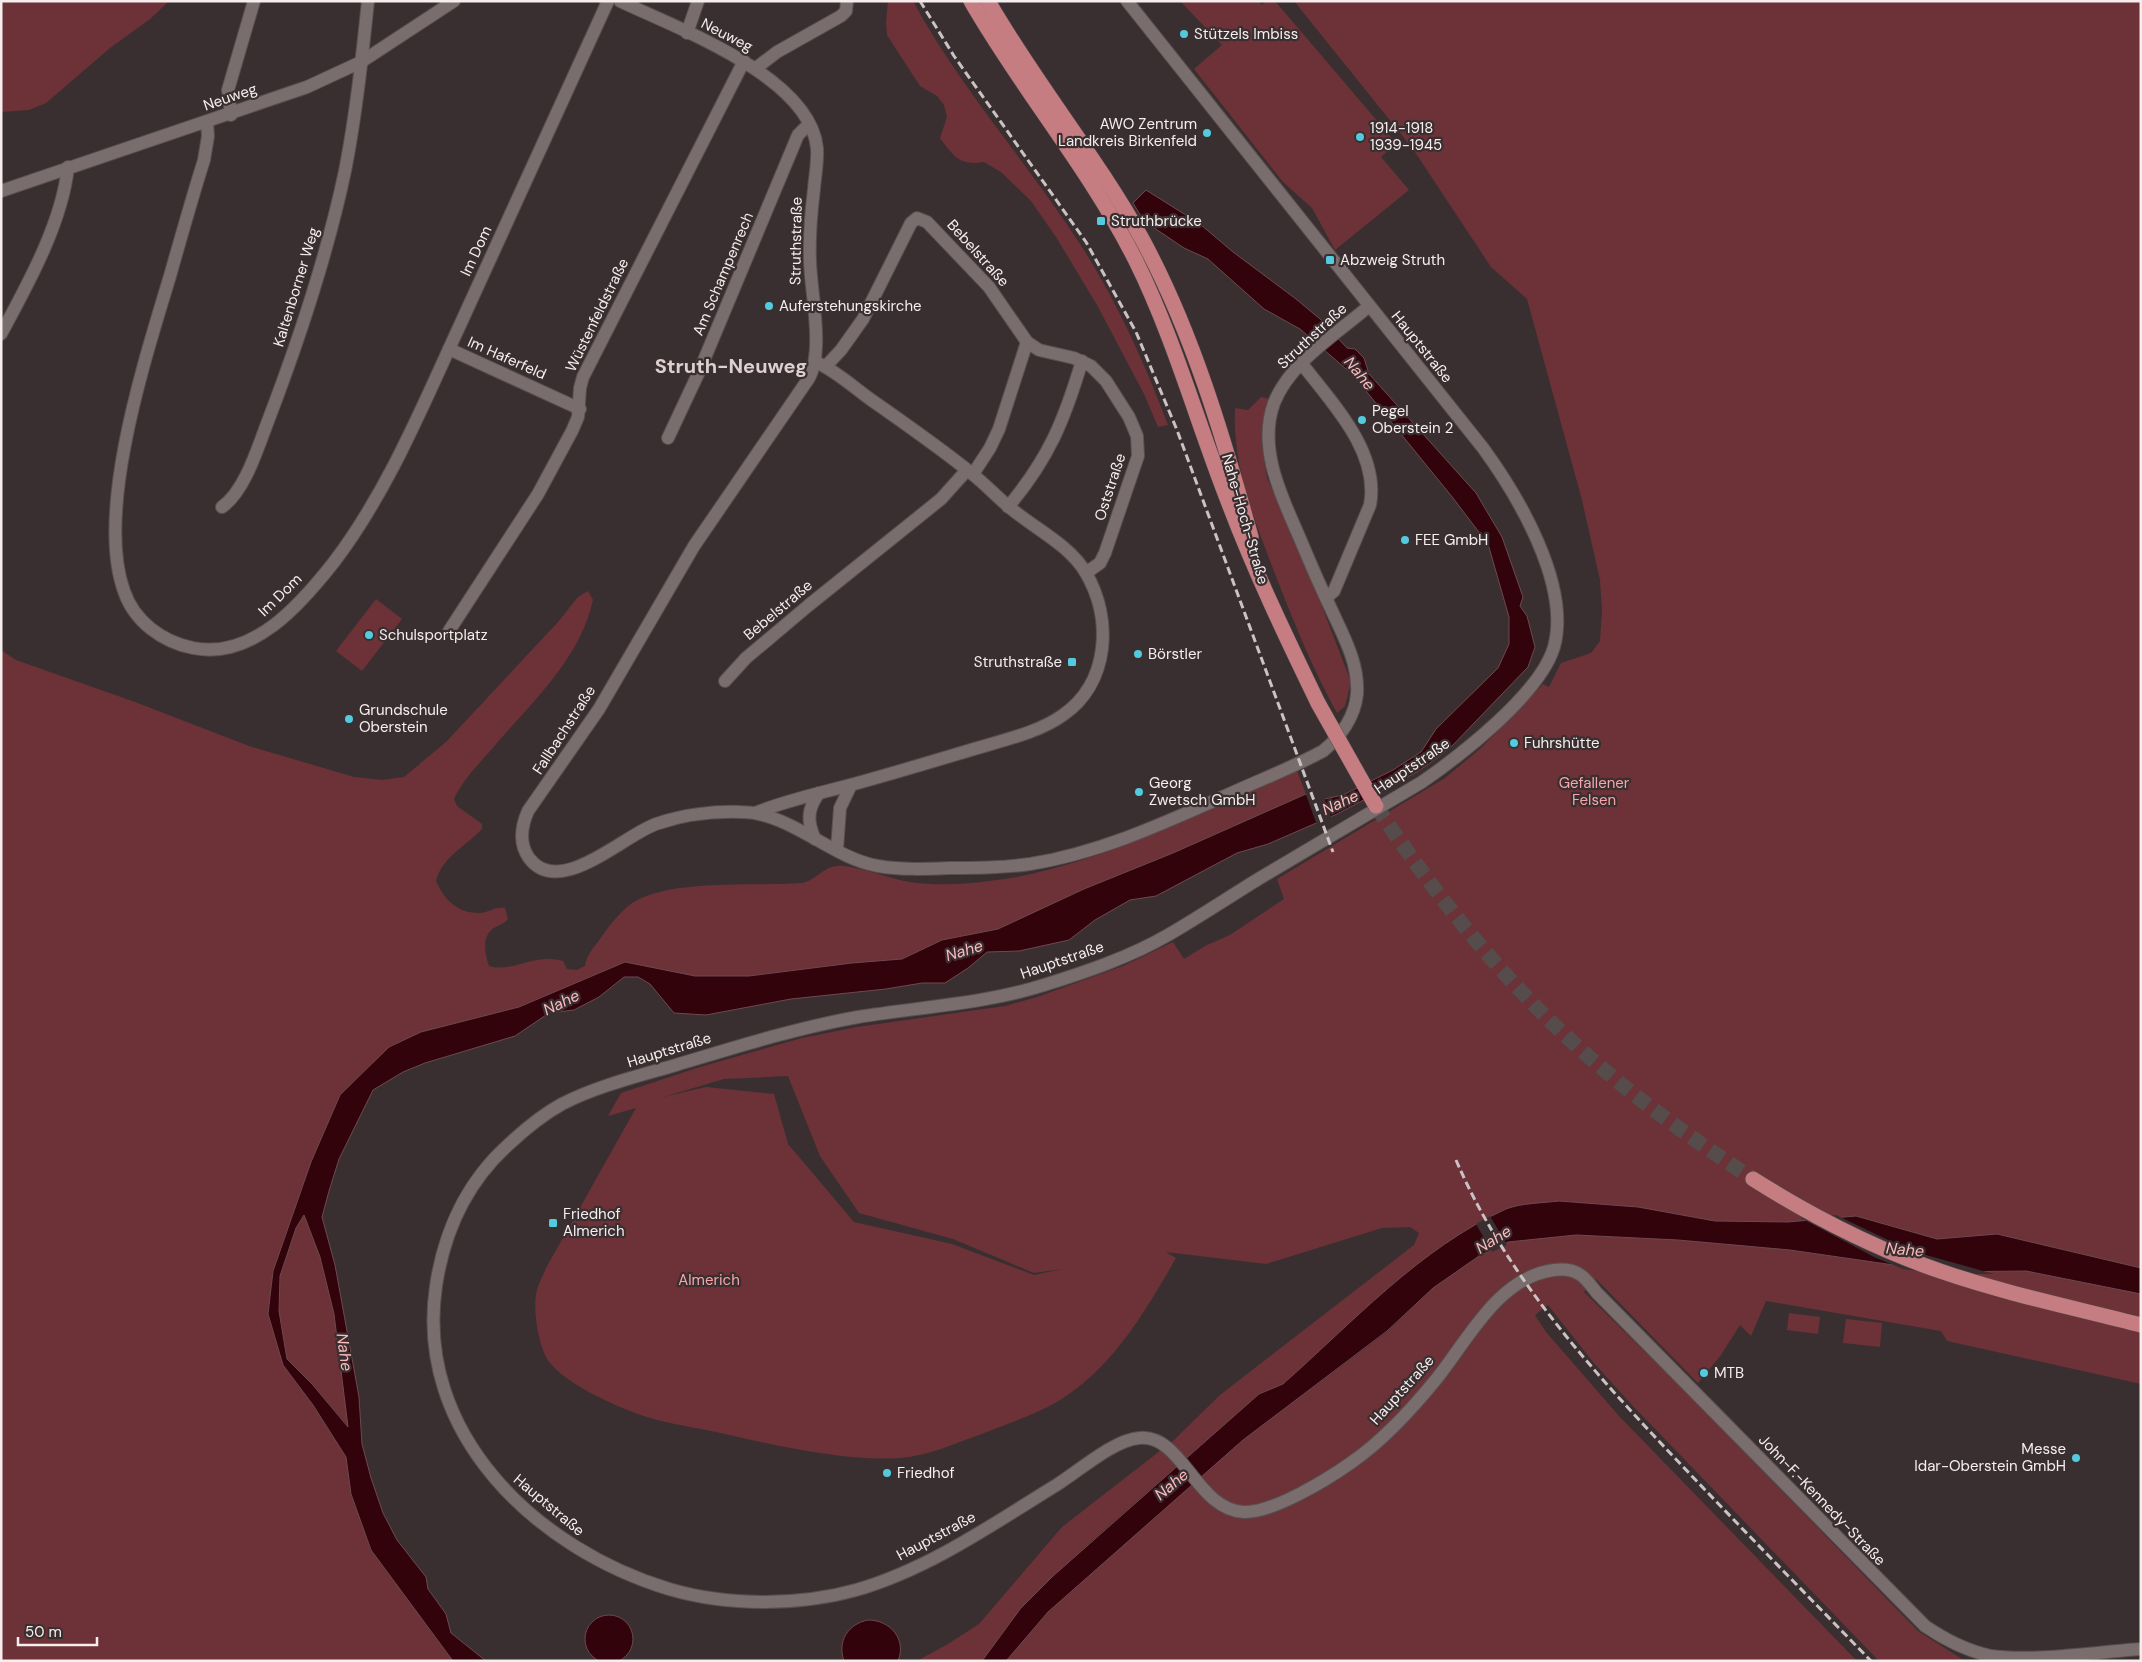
<svg xmlns="http://www.w3.org/2000/svg" width="2142" height="1662" viewBox="0 0 2142 1662" font-family="'DM Sans',sans-serif">
	<style>
		.green { fill: #6c3237; fill-rule: evenodd }
		.water { fill: #33030c; stroke: #6d4950; fill-rule: evenodd }
		.pier { fill: #3a2f30 }
		.lines { fill: none; stroke-linecap: round; stroke-linejoin: round }
		.major-tunnel { stroke: #564c4c; stroke-width: 15; stroke-dasharray: 15 8; stroke-linecap: butt }
		.minor-casing { stroke: #584f50; stroke-width: 14 }
		.major-casing { stroke: #584f50; stroke-width: 16 }
		.minor { stroke: #7a6d6d; stroke-width: 12 }
		.major { stroke: #c67d82; stroke-width: 15 }
		.rail { stroke: #cac2c3; stroke-width: 3; stroke-dasharray: 8 4; stroke-linecap: butt }
		.major-bridge-casing { stroke: #584f50; stroke-width: 16; stroke-linecap: butt }
		.major-bridge { stroke: #c67d82; stroke-width: 15 }
		.poi-dot { fill: #54cade; stroke: #3a2f30; stroke-width: 2 }
		.labels { text-anchor: middle; stroke-width: 4.5; stroke-linejoin: round; paint-order: stroke }
		.poi-label { font-size: 15px; fill: #f5edee; stroke: #3a2f30; text-anchor: start }
		.street-label { font-size: 15px; fill: #f5edee; stroke: #3a2f30 }
		.park-label { font-size: 15px; fill: #f8a4a9; stroke: #3a2f30 }
		.water-label { font-size: 16px; font-style: italic; fill: #fbbabd; stroke: #3a2f30 }
		.district-label { font-size: 20px; font-weight: bold; fill: #ded0d0; stroke: #3a2f30 }
	</style>
	<rect width="100%" height="100%" fill="#3a2f30"/>
	<g class="green">
		<path d="M1,1H169L150,19L110,48L46,103L29,110L1,112Z"/>
		<path d="M888,1H913C960,88 1027,162 1080,244C1117,301 1144,362 1168,425L1158,427L1144,394L1097,305L1056,237L1031,201L1001,172L984,162C960,166 953,156 940,138L947,117L944,105L937,96L920,86L887,35L886,22Z"/>
		<path d="M1180,1H1259L1262,5L1266,1H1275L1396,143L1381,157L1409,190L1335,250L1312,208L1283,182L1194,69L1222,45Z"/>
		<path d="M1294,1H2141V1268L1997,1234L1937,1239L1856,1216L1788,1222L1715,1221L1638,1207L1559,1201L1418,1264L1283,1384L1259,1394L1095,1538L1021,1608L982,1661H917L948,1644L979,1624L1062,1527L1174,1440L1220,1395L1414,1245L1419,1233L1410,1227L1382,1228L1266,1264L1166,1252L1176,1258C1145,1312 1111,1371 1055,1403C1031,1416 1005,1425 979,1435C953,1444 928,1456 900,1458C846,1462 769,1444 716,1432C693,1427 669,1424 647,1417C619,1408 564,1384 548,1360C539,1347 533,1311 536,1295C537,1286 543,1276 546,1268L636,1108L608,1116L621,1093L700,1067L802,1038L857,1027L1005,1006L1037,997L1123,966L1173,942L1184,959L1205,946L1230,935L1284,899L1277,879L1445,778L1481,748L1543,684L1549,687L1561,663L1591,653L1600,641L1602,610L1600,580L1582,500L1527,299L1491,267L1413,149ZM788,1076L820,1156L859,1213L953,1239L1034,1273L1062,1269L1034,1275L952,1244L854,1222L788,1144L774,1094L706,1087L663,1097L724,1079Z"/>
		<path d="M1261,397L1270,399L1262,446L1267,478L1301,552L1351,682L1345,706L1337,713C1312,668 1294,622 1275,574C1255,521 1232,466 1235,408L1248,410Z"/>
		<path d="M588,591L593,600C580,660 529,705 491,750C477,766 462,781 454,799L457,806L482,824V829C465,847 442,857 436,881C444,899 457,913 478,913C488,913 495,906 505,908L508,919C504,924 499,925 494,928C481,936 485,954 489,966C514,973 532,953 563,961L567,969L577,970L585,966C586,955 596,945 602,936C609,926 618,915 627,907C661,877 758,887 802,883C815,881 823,867 837,866C851,864 891,879 909,882C945,887 981,883 1017,877C1115,858 1205,808 1296,768L1306,794L1173,853L1084,889L998,929L942,940L902,959L852,963L749,976H695L625,962L519,1007L421,1032L389,1047L340,1095L311,1162L273,1271L268,1314L283,1365L313,1405L346,1457L351,1494L371,1550L453,1661H1V650L16,660L135,702L249,746L354,777L382,780L404,777L446,742L558,622L578,597Z"/>
		<path d="M376,599L402,619L362,671L336,651Z"/>
		<path d="M304,1214L320,1257L334,1314L349,1427L312,1384L287,1360L279,1311L280,1276L296,1228Z"/>
		<path d="M1576,1235L1678,1240L1790,1250L1942,1272L2026,1271L2141,1294V1384L1947,1341L1941,1331L1766,1301L1751,1336L1740,1325L1721,1355L1698,1383L1596,1279L1584,1292L1692,1398L1918,1631L1965,1661H1879L1631,1404L1593,1362L1548,1305L1535,1315L1546,1332L1619,1416L1857,1661H1006L1048,1612L1143,1526L1243,1440L1387,1332L1433,1288L1479,1256L1508,1242Z"/>
		<path d="M1789,1313L1820,1317L1818,1334L1787,1330Z"/>
		<path d="M1846,1319L1882,1323L1880,1347L1843,1343Z"/>
	</g>
	<g class="water">
		<path d="M1146,190L1200,224L1233,252L1296,299L1320,319L1347,348L1355,349L1364,358L1369,374L1476,493L1502,537L1523,597L1520,606L1527,616L1535,647L1528,667L1452,746L1437,758L1417,772L1337,814L1268,844L1237,853L1156,896L1130,900L1095,920L1069,940L1019,951L987,952L968,968L945,983H922L886,989L791,999L706,1015L674,1013L650,984L638,977H624L599,997L574,1010L549,1013L515,1036L425,1063L403,1072L373,1090L339,1159L329,1191L322,1217L335,1265L359,1397L362,1444L371,1478L383,1513L397,1540L426,1577L428,1589L446,1614L451,1633L486,1661H453L371,1550L351,1494L346,1457L313,1405L283,1365L268,1314L273,1271L311,1162L340,1095L389,1047L421,1032L519,1007L625,962L695,976H749L852,963L902,959L942,940L998,929L1084,889L1173,853L1306,794L1311,802L1343,795L1393,770L1421,752L1436,729L1498,668L1509,644V617L1488,544L1453,498L1353,375L1300,329L1264,309L1208,259L1184,248L1144,221L1133,203ZM304,1215L320,1257L334,1314L348,1427L312,1384L287,1359L279,1311L280,1276L296,1228Z"/>
		<path d="M1559,1201L1638,1207L1715,1221L1788,1222L1856,1216L1937,1239L1997,1234L2141,1268V1294L2026,1271L1942,1272L1790,1250L1678,1240L1576,1235L1508,1242L1479,1256L1433,1288L1387,1331L1243,1440L1048,1612L1006,1661H982L1021,1608L1052,1577L1259,1394L1283,1384C1353,1322 1420,1248 1506,1209C1521,1203 1543,1203 1559,1201Z"/>
		<circle cx="609" cy="1639" r="24"/>
		<path d="M868,1620C890,1620 907,1639 898,1661H844C837,1641 848,1624 868,1620Z"/>
	</g>
	<g class="pier">
		<path d="M1305,792L1312,800L1324,797L1332,819L1317,825Z"/>
		<path d="M1836,1215L1888,1240L1926,1255L1994,1274H1942L1903,1269L1874,1257L1801,1218Z"/>
		<path d="M1490,1216L1507,1245L1492,1252L1476,1224Z"/>
	</g>
	<g class="lines">
		<path class="major-tunnel" d="M1376,806C1442,905 1517,998 1609,1074C1654,1112 1703,1146 1753,1179"/>
		<defs>
			<g id="minor">
				<path d="M620,1C676,28 810,76 817,148C818,161 815,176 814,189C811,213 809,238 810,262C811,293 824,351 809,378L694,546L599,709L528,811C521,827 519,844 529,858C559,899 624,835 656,824C682,815 714,811 741,812C790,812 831,858 878,866C901,870 926,869 949,868C976,868 1003,868 1030,864C1099,853 1162,824 1225,796C1257,781 1292,768 1323,751C1340,737 1355,717 1357,694C1359,664 1344,637 1332,611C1321,588 1311,565 1301,541C1283,499 1257,450 1274,403C1290,362 1337,334 1369,306"/>
				<path d="M1127,1L1483,448C1518,496 1571,585 1554,647C1540,694 1461,755 1422,782C1368,814 1314,846 1260,878C1229,897 1199,917 1168,935C1130,957 1086,972 1044,985C984,1004 920,1007 858,1017C796,1028 736,1047 676,1065C638,1076 597,1086 562,1104C542,1115 524,1130 508,1145C467,1182 444,1232 436,1286C414,1434 537,1549 669,1589C726,1606 799,1606 856,1590C929,1569 993,1524 1058,1484C1080,1470 1114,1440 1139,1438C1182,1433 1196,1510 1244,1512C1273,1513 1328,1479 1352,1462C1385,1439 1413,1408 1438,1377C1469,1338 1499,1277 1554,1270C1563,1269 1571,1269 1579,1274C1585,1277 1593,1288 1597,1293L1925,1626C1944,1639 1968,1651 1991,1656C2033,1662 2097,1652 2141,1649"/>
				<path d="M687,33L698,1"/>
				<path d="M756,68L777,52L841,16L846,11L847,1"/>
				<path d="M231,115L228,90L254,1"/>
				<path d="M207,123L208,136L204,160C192,198 181,237 170,276C146,356 95,511 124,591C134,621 162,642 193,648C253,660 301,604 334,562C388,491 423,405 460,325C509,217 558,109 608,1"/>
				<path d="M1,191L307,87L361,62L454,1"/>
				<path d="M1,334C28,284 62,223 68,167"/>
				<path d="M449,349L580,409"/>
				<path d="M1302,364C1332,403 1380,452 1370,505L1334,591L1326,598"/>
				<path d="M826,366L841,350L863,319L911,223L917,218L927,222L989,287L1027,342L1039,350L1074,358L1091,366L1106,381L1129,417L1137,436L1138,456L1105,553L1100,563L1086,573"/>
				<path d="M668,438L699,372L798,135L809,124"/>
				<path d="M973,474L990,448L999,429L1027,342"/>
				<path d="M222,507C245,491 258,447 268,421C299,340 327,256 345,171C356,115 362,58 368,1"/>
				<path d="M1008,507C1049,458 1064,421 1082,361"/>
				<path d="M449,631L538,494L572,431L578,417L580,388L583,377L744,61"/>
				<path d="M725,681L746,658L809,605L941,499L967,470"/>
				<path d="M755,813C787,800 821,793 854,784C894,773 934,761 974,749C1003,740 1038,733 1063,715C1109,683 1113,620 1086,573C1069,544 1033,528 1008,506C995,495 984,483 971,473C939,447 904,423 870,399C852,386 836,371 816,362"/>
				<path d="M815,839C807,822 807,809 819,793"/>
				<path d="M837,849L840,808L851,785"/>
			</g>
			<g id="major">
				<path d="M971,1C1022,90 1090,169 1136,261C1174,338 1197,422 1228,501C1254,570 1286,637 1318,703"/>
				<path d="M988,1C1035,83 1096,156 1142,239C1192,331 1223,436 1251,537"/>
				<path d="M1753,1179C1813,1217 1875,1249 1943,1272C2007,1294 2075,1308 2141,1325"/>
			</g>
		</defs>
		<use href="#minor" class="minor-casing"/>
		<use href="#major" class="major-casing"/>
		<use href="#minor" class="minor"/>
		<use href="#major" class="major"/>
		<g class="rail">
			<path d="M920,1L954,56L1086,242L1136,332L1177,430L1333,852"/>
			<path d="M1456,1160C1505,1274 1588,1366 1671,1454C1737,1524 1804,1592 1871,1661"/>
		</g>
		<defs>
			<path id="major-bridge" d="M1318,703L1376,806"/>
		</defs>
		<use href="#major-bridge" class="major-bridge-casing"/>
		<use href="#major-bridge" class="major-bridge"/>
	</g>
	<g class="poi-dot">
		<circle cx="1184" cy="34" r="5"/>
		<circle cx="1207" cy="133" r="5"/>
		<circle cx="1360" cy="137" r="5"/>
		<rect x="1096" y="216" width="10" height="10" rx="2.5"/>
		<rect x="1325" y="255" width="10" height="10" rx="2.5"/>
		<circle cx="769" cy="306" r="5"/>
		<circle cx="1362" cy="420" r="5"/>
		<circle cx="1405" cy="540" r="5"/>
		<circle cx="369" cy="635" r="5"/>
		<circle cx="1138" cy="654" r="5"/>
		<rect x="1067" y="657" width="10" height="10" rx="2.5"/>
		<circle cx="349" cy="719" r="5"/>
		<circle cx="1514" cy="743" r="5"/>
		<circle cx="1139" cy="792" r="5"/>
		<rect x="548" y="1218" width="10" height="10" rx="2.5"/>
		<circle cx="1704" cy="1373" r="5"/>
		<circle cx="2076" cy="1458" r="5"/>
		<circle cx="887" cy="1473" r="5"/>
	</g>
	<g class="labels">
		<g class="poi-label">
			<text x="1194" y="39">Stützels Imbiss</text>
			<text x="1197" y="129" text-anchor="end">AWO Zentrum<tspan x="1197" dy="17">Landkreis Birkenfeld</tspan></text>
			<text x="1370" y="133">1914-1918<tspan x="1370" dy="17">1939-1945</tspan></text>
			<text x="1111" y="226">Struthbrücke</text>
			<text x="1340" y="265">Abzweig Struth</text>
			<text x="779" y="311">Auferstehungskirche</text>
			<text x="1372" y="416">Pegel<tspan x="1372" dy="17">Oberstein 2</tspan></text>
			<text x="1415" y="545">FEE GmbH</text>
			<text x="379" y="640">Schulsportplatz</text>
			<text x="1148" y="659">Börstler</text>
			<text x="1062" y="667" text-anchor="end">Struthstraße</text>
			<text x="359" y="715">Grundschule<tspan x="359" dy="17">Oberstein</tspan></text>
			<text x="1524" y="748">Fuhrshütte</text>
			<text x="1149" y="788">Georg<tspan x="1149" dy="17">Zwetsch GmbH</tspan></text>
			<text x="563" y="1219">Friedhof<tspan x="563" dy="17">Almerich</tspan></text>
			<text x="1714" y="1378">MTB</text>
			<text x="2066" y="1454" text-anchor="end">Messe<tspan x="2066" dy="17">Idar-Oberstein GmbH</tspan></text>
			<text x="897" y="1478">Friedhof</text>
		</g>
		<g class="street-label">
			<text transform="translate(727 35) rotate(27)" y="5">Neuweg</text>
			<text transform="translate(230 97) rotate(-19)" y="5">Neuweg</text>
			<text transform="translate(796 241) rotate(-89)" y="5">Struthstraße</text>
			<text transform="translate(476 251) rotate(-65)" y="5">Im Dom</text>
			<text transform="translate(978 253) rotate(48)" y="5">Bebelstraße</text>
			<text transform="translate(723 274) rotate(-67)" y="5">Am Schampenrech</text>
			<text transform="translate(296 287) rotate(-73)" y="5">Kaltenborner Weg</text>
			<text transform="translate(597 315) rotate(-64)" y="5">Wüstenfeldstraße</text>
			<text transform="translate(1312 336) rotate(-43)" y="5">Struthstraße</text>
			<text transform="translate(1422 347) rotate(51)" y="5">Hauptstraße</text>
			<text transform="translate(507 358) rotate(24)" y="5">Im Haferfeld</text>
			<text transform="translate(1110 487) rotate(-72)" y="5">Oststraße</text>
			<text transform="translate(1245 519) rotate(74)" y="5">Nahe-Hoch-Straße</text>
			<text transform="translate(280 595) rotate(-44)" y="5">Im Dom</text>
			<text transform="translate(778 610) rotate(-40)" y="5">Bebelstraße</text>
			<text transform="translate(564 730) rotate(-57)" y="5">Fallbachstraße</text>
			<text transform="translate(1412 766) rotate(-34)" y="5">Hauptstraße</text>
			<text transform="translate(1062 960) rotate(-19)" y="5">Hauptstraße</text>
			<text transform="translate(669 1050) rotate(-17)" y="5">Hauptstraße</text>
			<text transform="translate(1402 1390) rotate(-48)" y="5">Hauptstraße</text>
			<text transform="translate(1822 1500) rotate(46)" y="5">John-F.-Kennedy-Straße</text>
			<text transform="translate(549 1505) rotate(40)" y="5">Hauptstraße</text>
			<text transform="translate(936 1536) rotate(-28)" y="5">Hauptstraße</text>
		</g>
		<g class="park-label">
			<text x="1594" y="788">Gefallener<tspan x="1594" dy="17">Felsen</tspan></text>
			<text x="709" y="1285">Almerich</text>
		</g>
		<g class="water-label">
			<text transform="translate(1360 373) rotate(51)" y="6">Nahe</text>
			<text transform="translate(1340 802) rotate(-25)" y="6">Nahe</text>
			<text transform="translate(964 950) rotate(-17)" y="6">Nahe</text>
			<text transform="translate(561 1002) rotate(-26)" y="6">Nahe</text>
			<text transform="translate(1493 1239) rotate(-32)" y="6">Nahe</text>
			<text transform="translate(1905 1249) rotate(5)" y="6">Nahe</text>
			<text transform="translate(345 1352) rotate(82)" y="6">Nahe</text>
			<text transform="translate(1171 1484) rotate(-40)" y="6">Nahe</text>
		</g>
		<g class="district-label">
			<text x="731" y="373">Struth-Neuweg</text>
		</g>
	</g>
	<rect width="2142" height="1662" fill="none" stroke="#f5edee" stroke-width="5"/>
	<path d="M18 1637v8h79v-8" fill="none" stroke="#f5edee" stroke-width="2.5"/>
	<text x="25" y="1637" font-size="15" fill="#f5edee" stroke="#3a2f30" stroke-width="4" paint-order="stroke">50 m</text>
</svg>
